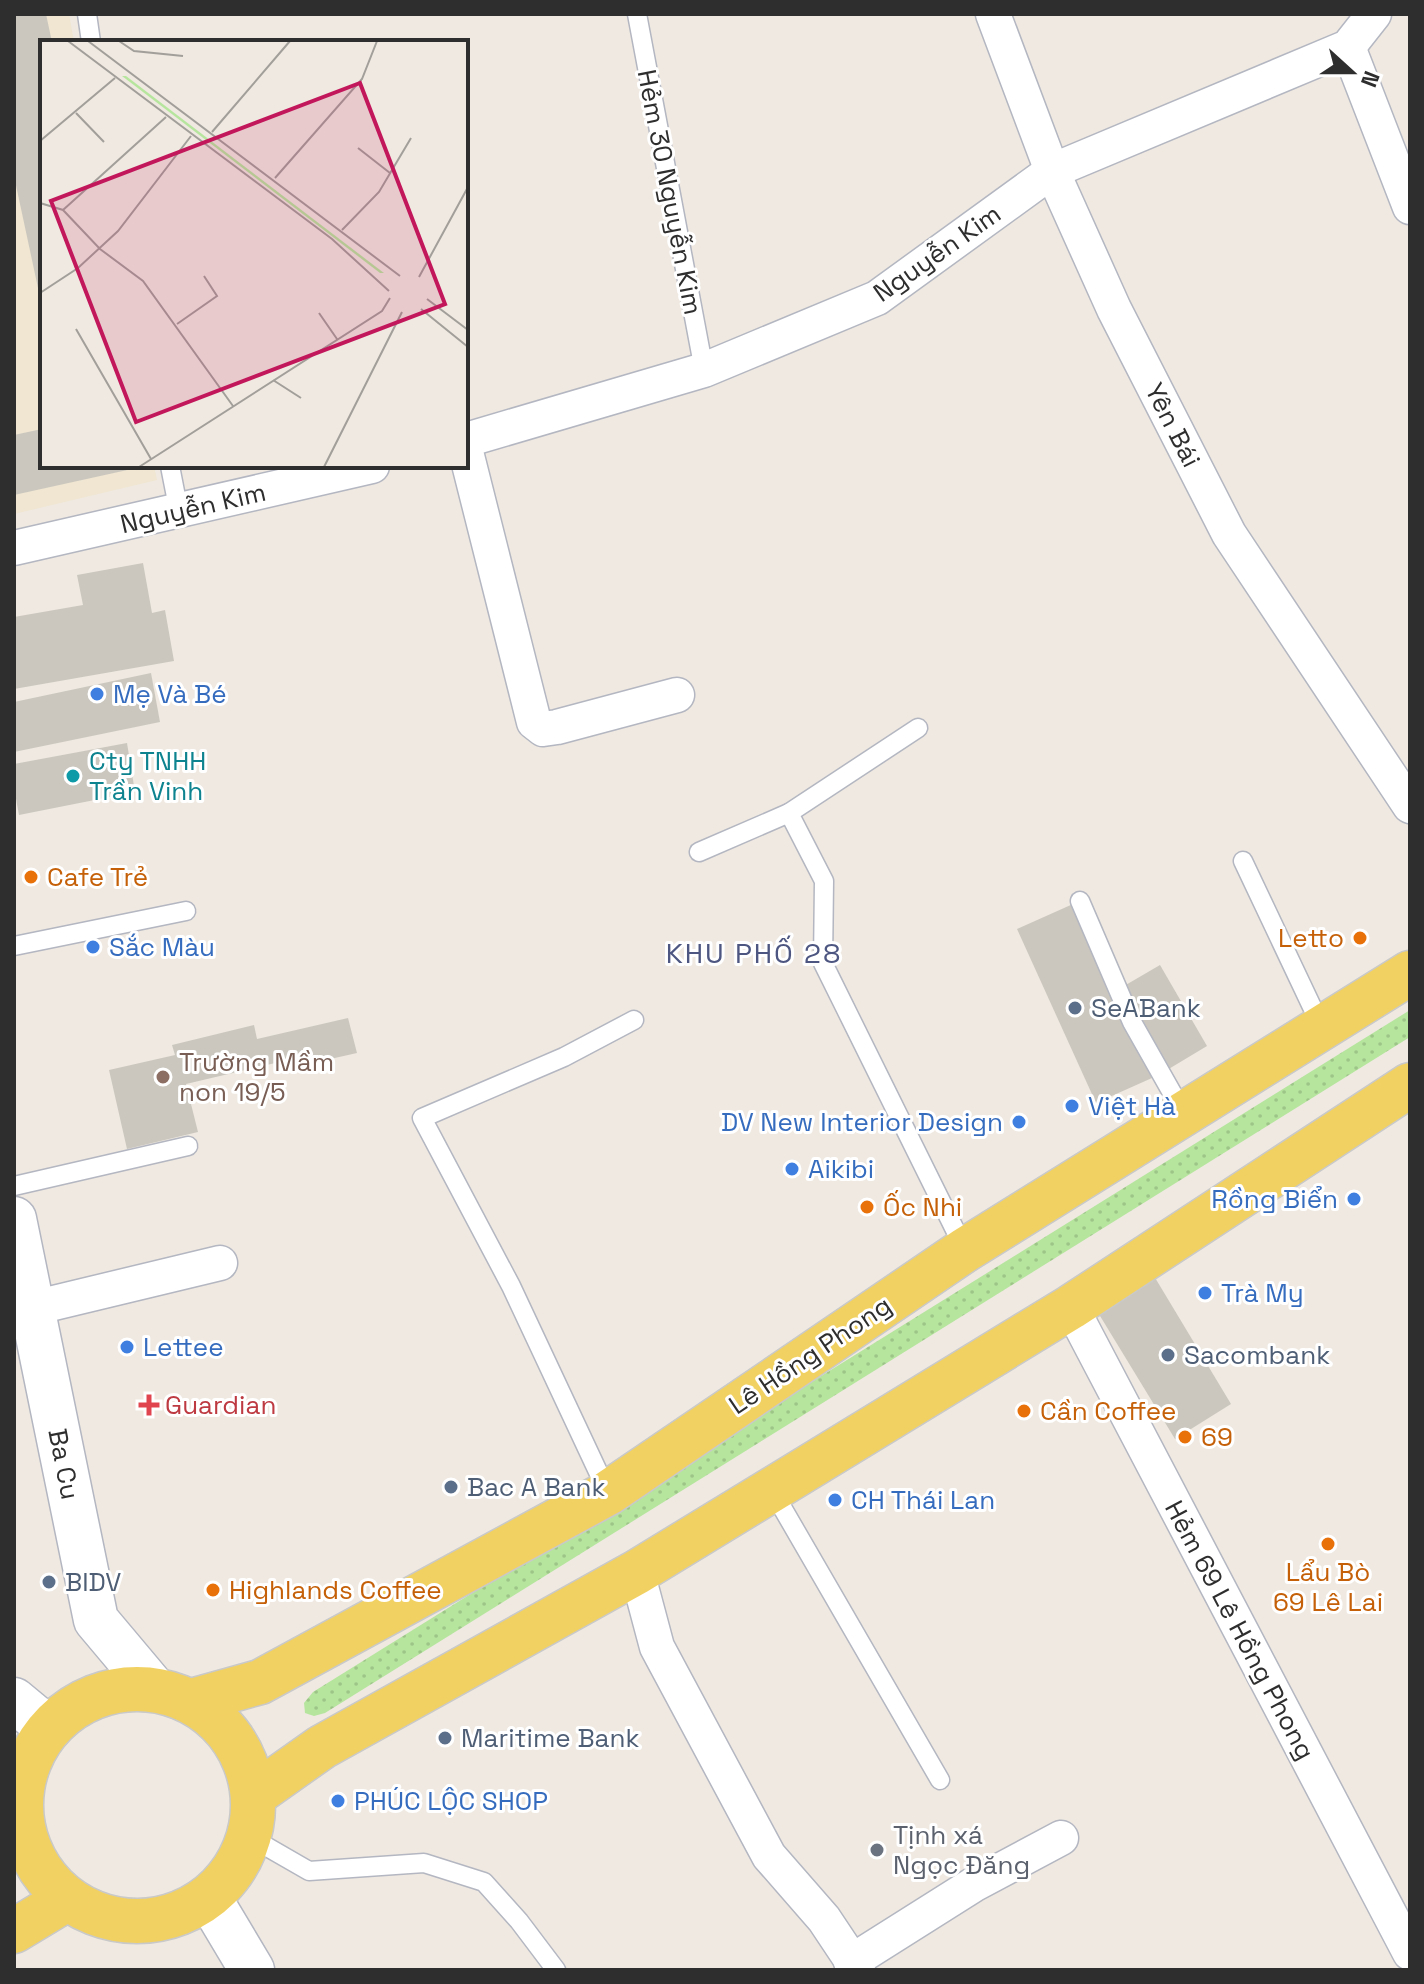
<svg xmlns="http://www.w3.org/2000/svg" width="1424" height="1984" viewBox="0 0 1424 1984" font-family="'Space Grotesk',sans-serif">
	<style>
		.education { fill: #f0e6d1 }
		.grass { fill: url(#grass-dots) }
		.building { fill: #cbc7bf }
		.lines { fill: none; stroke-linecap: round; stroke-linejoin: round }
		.lane-casing { stroke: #b4b7c1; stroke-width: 21 }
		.street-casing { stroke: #b4b7c1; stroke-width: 37 }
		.secondary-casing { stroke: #b4b7c1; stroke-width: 47 }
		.primary-casing { stroke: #c9c9c9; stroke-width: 47 }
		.lane { stroke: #fff; stroke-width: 18 }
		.street { stroke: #fff; stroke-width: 34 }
		.secondary { stroke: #fff; stroke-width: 44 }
		.primary { stroke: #f2d163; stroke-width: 44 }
		.shop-dot { fill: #3f7fe0; stroke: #fff; stroke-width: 3 }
		.culture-dot { fill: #0f9aa8; stroke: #fff; stroke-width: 3 }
		.food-dot { fill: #e8710a; stroke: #fff; stroke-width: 3 }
		.service-dot { fill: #5c6f8a; stroke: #fff; stroke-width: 3 }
		.education-dot { fill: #8d6e63; stroke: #fff; stroke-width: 3 }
		.health-dot { fill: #e0444e; stroke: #fff; stroke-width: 3 }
		.worship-dot { fill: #6b7280; stroke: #fff; stroke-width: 3 }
		.labels { text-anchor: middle; stroke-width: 6; stroke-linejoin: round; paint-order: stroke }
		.street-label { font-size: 26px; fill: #2e2e2e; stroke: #fff }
		.shop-label { font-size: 26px; fill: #366cbe; stroke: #fff; text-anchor: start }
		.culture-label { font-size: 26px; fill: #0d838f; stroke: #fff; text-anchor: start }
		.food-label { font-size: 26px; fill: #c56008; stroke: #fff; text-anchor: start }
		.service-label { font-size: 26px; fill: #4e5e75; stroke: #fff; text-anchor: start }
		.education-label { font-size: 26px; fill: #785e54; stroke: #fff; text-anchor: start }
		.health-label { font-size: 26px; fill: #be3a42; stroke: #fff; text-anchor: start }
		.worship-label { font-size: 26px; fill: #5b616d; stroke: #fff; text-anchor: start }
		.neighbourhood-label { font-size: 28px; letter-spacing: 2px; fill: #4d5680; stroke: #fff }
		.inset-road { fill: none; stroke: #a29e99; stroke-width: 2 }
		.view { fill: #c2185b; fill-opacity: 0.15; stroke: #c2185b; stroke-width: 4 }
		.inset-edge { fill: none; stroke: #2e2e2e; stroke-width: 4 }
	</style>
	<defs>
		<pattern id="grass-dots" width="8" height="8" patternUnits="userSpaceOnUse" patternTransform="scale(2)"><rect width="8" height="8" fill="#b6e59e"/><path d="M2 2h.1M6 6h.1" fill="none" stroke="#9dc588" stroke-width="1.8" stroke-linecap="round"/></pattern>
	</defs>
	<rect width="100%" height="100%" fill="#efe9e1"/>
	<path class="education" d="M14,14H69L74,42H42V466H154L157,480L14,514Z"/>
	<path class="grass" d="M1410,1010V1037L325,1713L314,1716L305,1713L304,1703L313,1692Z"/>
	<g class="building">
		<path d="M14,14H46L52,42H42L41,302L14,176Z"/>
		<path d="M42,429V466L141,467L14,495V435Z"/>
		<path d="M143,563L152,613L165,610L174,661L14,689V617L83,605L77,575Z"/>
		<path d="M151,673L160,722L14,752V702Z"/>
		<path d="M127,743L135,792L19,815L14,788V764Z"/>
		<path d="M1073,904L1152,1078L1096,1103L1017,929Z"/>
		<path d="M1160,965L1207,1046L1167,1070L1139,1020L1124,986Z"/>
		<path d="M348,1018L357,1053L290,1068L288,1060L186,1084L198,1132L127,1149L109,1070L175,1055L172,1045L254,1025L257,1039Z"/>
		<path d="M1154,1276L1231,1404L1175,1439L1097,1311Z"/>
	</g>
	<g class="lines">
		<defs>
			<g id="lane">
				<path d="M87,14L91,42"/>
				<path d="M637,14L704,370"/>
				<path d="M170,466L179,512"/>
				<path d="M918,728L789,813L824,881L823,963L965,1250"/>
				<path d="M699,852L789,813"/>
				<path d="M1243,861L1322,1028"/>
				<path d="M1080,901L1132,1022L1184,1114"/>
				<path d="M14,946L186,911"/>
				<path d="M14,1186L188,1146"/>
				<path d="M772,1490L940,1780"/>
				<path d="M608,1493L511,1286L422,1118L564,1057L634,1020"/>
				<path d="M248,1836L309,1871L424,1863L484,1882L519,1921L556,1970"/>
			</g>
			<g id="street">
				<path d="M993,14L1052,171L1114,309L1229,534L1410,806"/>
				<path d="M1348,47L1410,207"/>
				<path d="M466,440L704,370L877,298L1052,171L1348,47L1374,14"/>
				<path d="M466,452L534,722L543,729L557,727L677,695"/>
				<path d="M14,548L372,466"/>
				<path d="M1071,1307L1410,1953"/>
				<path d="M33,1308L220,1263"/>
				<path d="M637,1572L657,1647L769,1856L824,1919L858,1970"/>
				<path d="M851,1962L973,1885L1061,1838"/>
			</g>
			<g id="secondary">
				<path d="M14,1219L96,1620L154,1689"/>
				<path d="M14,1700L49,1729"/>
				<path d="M209,1898L252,1970"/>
			</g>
			<g id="primary">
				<circle cx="137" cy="1805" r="116"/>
				<path d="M192,1701L260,1682L608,1493L965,1250L1410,973"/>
				<path d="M254,1795L322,1747L637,1572L1071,1307L1410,1085"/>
				<path d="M14,1931L67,1899"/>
			</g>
		</defs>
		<use href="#lane" class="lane-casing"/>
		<use href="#street" class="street-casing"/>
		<use href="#secondary" class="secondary-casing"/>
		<use href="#primary" class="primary-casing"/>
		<use href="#lane" class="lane"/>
		<use href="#street" class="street"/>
		<use href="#secondary" class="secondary"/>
		<use href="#primary" class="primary"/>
	</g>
	<g class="shop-dot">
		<circle cx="97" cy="694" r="8"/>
		<circle cx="93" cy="947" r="8"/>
		<circle cx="1072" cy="1106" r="8"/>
		<circle cx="1019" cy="1122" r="8"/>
		<circle cx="792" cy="1169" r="8"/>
		<circle cx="1354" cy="1199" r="8"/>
		<circle cx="1205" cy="1293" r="8"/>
		<circle cx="127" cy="1347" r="8"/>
		<circle cx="835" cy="1500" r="8"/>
		<circle cx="338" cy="1801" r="8"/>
	</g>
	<circle class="culture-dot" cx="73" cy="776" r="8"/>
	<g class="food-dot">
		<circle cx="31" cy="877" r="8"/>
		<circle cx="1360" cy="938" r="8"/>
		<circle cx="867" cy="1207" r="8"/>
		<circle cx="1024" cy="1411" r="8"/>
		<circle cx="1185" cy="1437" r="8"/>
		<circle cx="1328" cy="1544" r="8"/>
		<circle cx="213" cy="1590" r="8"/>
	</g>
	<g class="service-dot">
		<circle cx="1075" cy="1008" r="8"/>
		<circle cx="1168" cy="1355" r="8"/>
		<circle cx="451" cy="1487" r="8"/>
		<circle cx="49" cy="1582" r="8"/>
		<circle cx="445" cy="1738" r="8"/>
	</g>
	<circle class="education-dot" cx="163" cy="1077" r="8"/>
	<path class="health-dot" d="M145 1393h8v8h8v8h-8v8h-8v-8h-8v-8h8z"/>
	<circle class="worship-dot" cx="877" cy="1850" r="8"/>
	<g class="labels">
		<g class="street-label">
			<text transform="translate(670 192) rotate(79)" y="9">Hẻm 30 Nguyễn Kim</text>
			<text transform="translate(937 253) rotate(-35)" y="9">Nguyễn Kim</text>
			<text transform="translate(1173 425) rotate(63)" y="9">Yên Bái</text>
			<text transform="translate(193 508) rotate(-13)" y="9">Nguyễn Kim</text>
			<text transform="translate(810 1355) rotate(-34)" y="9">Lê Hồng Phong</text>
			<text transform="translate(64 1464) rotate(79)" y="9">Ba Cu</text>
			<text transform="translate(1240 1630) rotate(62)" y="9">Hẻm 69 Lê Hồng Phong</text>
		</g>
		<g class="shop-label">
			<text x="113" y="703">Mẹ Và Bé</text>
			<text x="109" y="956">Sắc Màu</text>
			<text x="1088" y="1115">Việt Hà</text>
			<text x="1003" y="1131" text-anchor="end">DV New Interior Design</text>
			<text x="808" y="1178">Aikibi</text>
			<text x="1338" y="1208" text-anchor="end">Rồng Biển</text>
			<text x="1221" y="1302">Trà My</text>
			<text x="143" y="1356">Lettee</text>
			<text x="851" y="1509">CH Thái Lan</text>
			<text x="354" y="1810">PHÚC LỘC SHOP</text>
		</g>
		<g class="culture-label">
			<text x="89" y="770">Cty TNHH<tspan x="89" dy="30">Trần Vinh</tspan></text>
		</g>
		<g class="food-label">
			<text x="47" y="886">Cafe Trẻ</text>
			<text x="1344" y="947" text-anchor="end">Letto</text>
			<text x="883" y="1216">Ốc Nhi</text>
			<text x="1040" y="1420">Cần Coffee</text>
			<text x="1201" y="1446">69</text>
			<text x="1328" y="1581" text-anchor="middle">Lẩu Bò<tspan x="1328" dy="30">69 Lê Lai</tspan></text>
			<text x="229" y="1599">Highlands Coffee</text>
		</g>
		<g class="service-label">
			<text x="1091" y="1017">SeABank</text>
			<text x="1184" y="1364">Sacombank</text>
			<text x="467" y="1496">Bac A Bank</text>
			<text x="65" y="1591">BIDV</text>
			<text x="461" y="1747">Maritime Bank</text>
		</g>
		<g class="education-label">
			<text x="179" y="1071">Trường Mầm<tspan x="179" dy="30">non 19/5</tspan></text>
		</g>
		<g class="health-label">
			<text x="165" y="1414">Guardian</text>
		</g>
		<g class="worship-label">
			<text x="893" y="1844">Tịnh xá<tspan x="893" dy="30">Ngọc Đăng</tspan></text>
		</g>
		<g class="neighbourhood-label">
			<text x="754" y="963">KHU PHỐ 28</text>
		</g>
	</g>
	<g transform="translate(40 40)">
		<rect width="428" height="428" fill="#efe9e1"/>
		<path d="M82,36H86L344,233H340Z" fill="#b6e59e"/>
		<path class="inset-road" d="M28,1L292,199L349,251M48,1L360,236M79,1L94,11L143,16M36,73L64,102M172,92L250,1M0,101L75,38M318,108L350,133M235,138L322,39L337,1M0,163L23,170L60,209L103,241L193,366M23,170L126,77M302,190L339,152L371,98M379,237L428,147M0,253L38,228L78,191L151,96M387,259L428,290M381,269L428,307M279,273L297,299M137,284L177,256L164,236M36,289L111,419M233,340L261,358M99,427L342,271L350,258M284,427L362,272"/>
		<path class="view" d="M320,43L405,264L96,382L11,161Z"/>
		<rect width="428" height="428" class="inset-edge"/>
	</g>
	<rect width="1424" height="1984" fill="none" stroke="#2e2e2e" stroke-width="32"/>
	<g transform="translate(1352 72) rotate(111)" stroke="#ffffff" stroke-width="6" paint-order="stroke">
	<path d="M0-6L14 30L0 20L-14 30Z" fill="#2e2e2e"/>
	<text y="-12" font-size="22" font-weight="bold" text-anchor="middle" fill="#2e2e2e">N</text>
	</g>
</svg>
